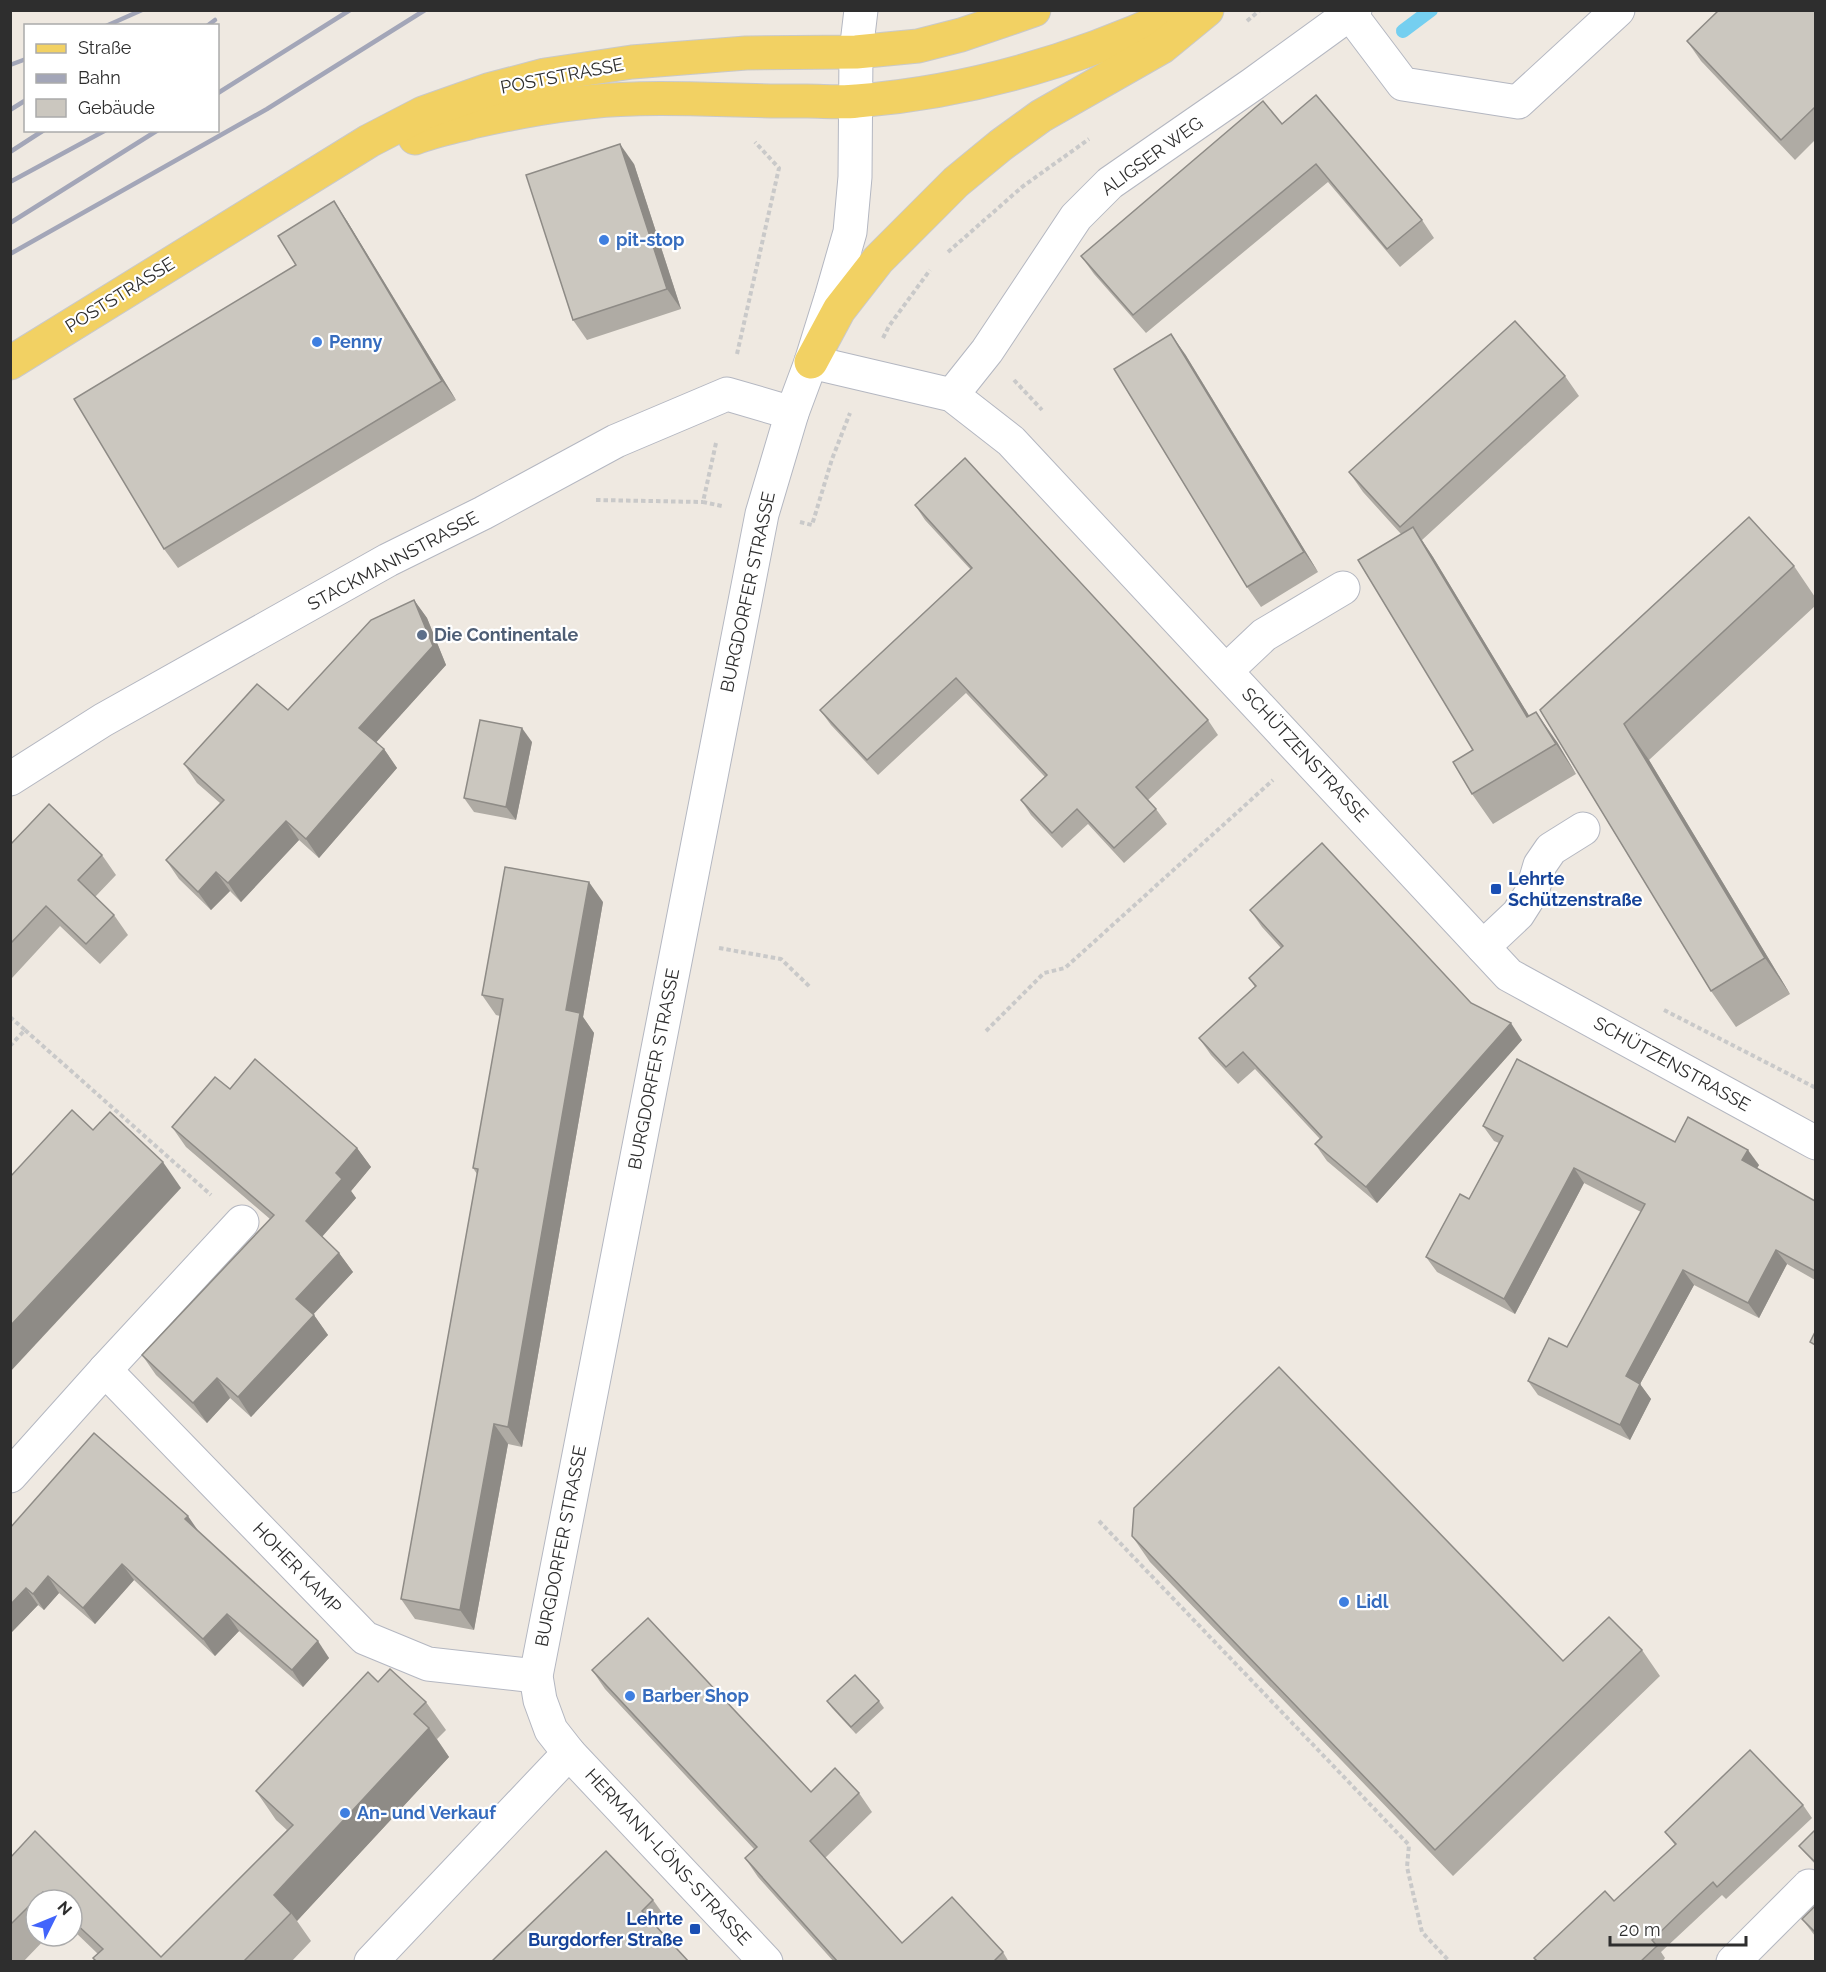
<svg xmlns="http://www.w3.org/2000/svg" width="1826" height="1972" viewBox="0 0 1826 1972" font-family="Raleway,sans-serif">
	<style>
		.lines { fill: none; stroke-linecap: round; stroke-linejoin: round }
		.stream { stroke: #75cff0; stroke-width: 14 }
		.minor-casing { stroke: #b4b7c1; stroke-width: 35 }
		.major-casing { stroke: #c9c9c9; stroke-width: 35 }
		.path { stroke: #c9c9c9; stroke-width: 4; stroke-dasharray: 4.5 3; stroke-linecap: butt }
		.minor { stroke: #fff; stroke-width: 33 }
		.major { stroke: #f2d163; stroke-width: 33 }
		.rail { stroke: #a3a6b8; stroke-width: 4.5 }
		.wall { fill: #afaba4 }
		.shaded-wall { fill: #8e8b86 }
		.building { fill: #cbc7bf; stroke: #8e8b86; stroke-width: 1.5 }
		.shop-dot { fill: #3f7fe0; stroke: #fff; stroke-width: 2 }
		.service-dot { fill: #5c6f8a; stroke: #fff; stroke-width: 2 }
		.transit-dot { fill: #1a4fb4; stroke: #fff; stroke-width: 2 }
		.labels { text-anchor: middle; stroke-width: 4.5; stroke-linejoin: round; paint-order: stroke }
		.street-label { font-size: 18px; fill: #2e2e2e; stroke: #fff }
		.shop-label { font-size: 18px; font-weight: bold; fill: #366cbe; stroke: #fff; text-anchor: start }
		.service-label { font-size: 18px; font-weight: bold; fill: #4e5e75; stroke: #fff; text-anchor: start }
		.transit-label { font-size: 18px; font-weight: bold; fill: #164399; stroke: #fff; text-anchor: start }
	</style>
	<rect width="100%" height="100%" fill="#efe9e1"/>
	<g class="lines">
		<path class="stream" d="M1403,31L1431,10"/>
		<defs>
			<g id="minor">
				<path d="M1351,15L1403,84L1518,102L1618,10"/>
				<path d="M811,362L952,395L1011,441L1509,975L1816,1143"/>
				<path d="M952,395L987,351L1076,217L1110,183L1253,84L1355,10"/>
				<path d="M1227,670L1264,635L1343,588"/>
				<path d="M10,779L103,720L388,560L483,513L616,441L727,394L792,413"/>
				<path d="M1483,947L1518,914L1532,892L1540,865L1551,849L1583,829"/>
				<path d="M105,1370L242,1222"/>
				<path d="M10,1476L105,1370L365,1638L428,1664L536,1676"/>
				<path d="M371,1962L569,1753"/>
				<path d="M766,1962L569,1753L551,1730L540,1700L536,1676L762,514L792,413L811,362L831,298L850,232L855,177L856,52L861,10"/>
				<path d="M1733,1962L1809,1886"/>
			</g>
			<g id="major">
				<path d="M415,138C433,131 453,127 472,122C525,110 580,100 634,99C691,97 749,102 807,101C823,101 840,103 857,101C970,92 1081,59 1184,10"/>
				<path d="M811,362L839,310L878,260L956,182L1001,145L1041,116L1162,47L1207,10"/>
				<path d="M10,363L369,141L423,113L488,90L545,75L632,62L746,53L856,52L918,46L961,35L1034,10"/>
			</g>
		</defs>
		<use href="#minor" class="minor-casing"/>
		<use href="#major" class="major-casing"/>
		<g class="path">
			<path d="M1247,21L1260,10"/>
			<path d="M948,252L1022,187L1089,139"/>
			<path d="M883,338L889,326L930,270"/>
			<path d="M737,354L779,168L755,142"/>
			<path d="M1014,380L1042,410"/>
			<path d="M716,443L703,502L722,506"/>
			<path d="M596,500L703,502"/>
			<path d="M800,522L812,525L832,459L850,413"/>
			<path d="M719,948L781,959L811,988"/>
			<path d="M1664,1010L1816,1088"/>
			<path d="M10,1017L25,1030L10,1046"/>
			<path d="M25,1030L211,1195"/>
			<path d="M986,1031L1044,973L1065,968L1273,780"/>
			<path d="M1099,1521L1409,1845L1407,1867L1422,1932L1450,1962"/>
		</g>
		<use href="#minor" class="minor"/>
		<use href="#major" class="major"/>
		<g class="rail">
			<path d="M106,26L142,10"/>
			<path d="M207,26L215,20"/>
			<path d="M10,65L26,59"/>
			<path d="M218,93L350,10"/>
			<path d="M10,110L26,100"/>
			<path d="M10,152L44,130"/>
			<path d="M10,182L106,130"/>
			<path d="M10,223L158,130"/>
			<path d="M10,254L267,109L425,10"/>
		</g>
	</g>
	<g class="wall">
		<path d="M1815,10V140L1795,160L1701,61L1687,41Z"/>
		<path d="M1282,124L1422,220L1434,238L1400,267L1328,182L1146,333L1094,274L1081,256Z"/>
		<path d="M634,164L681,309L587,340L573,320Z"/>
		<path d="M347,221L456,400L178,568L164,549L296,265Z"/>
		<path d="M1185,354L1318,572L1261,607L1247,587Z"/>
		<path d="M1565,376L1579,396L1422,540L1433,557L1529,716L1557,742L1576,774L1493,824L1472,794L1473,750L1401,534L1363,492L1349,472Z"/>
		<path d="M915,505L1208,720L1218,735L1148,800L1156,809L1167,824L1124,863L1088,824L1062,848L1031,815L1021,800L1045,777L966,693L878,775L831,725L820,710L971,570L925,520Z"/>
		<path d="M1794,566L1815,597V606L1649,760L1790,994L1736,1027L1711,991L1540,710Z"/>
		<path d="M414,600L427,618L446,665L376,742L384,749L397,768L319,858L299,840L241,902L230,891L211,910L179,879L166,860L220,803L197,783L184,764L288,710Z"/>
		<path d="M532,742L516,820L474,812L464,798Z"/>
		<path d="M10,845L102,855L116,875L95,897L114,915L128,935L100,964L60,926L12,978L10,977Z"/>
		<path d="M603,902L583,1017L594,1033L522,1447L508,1444L474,1630L415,1619L401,1599L477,1174L473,1168L500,1016L496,1015L482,995Z"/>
		<path d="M1250,910L1471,1003L1522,1040L1377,1203L1327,1161L1315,1144L1320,1139L1255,1069L1238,1084L1211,1055L1199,1038L1255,987L1249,978L1281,948L1262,927Z"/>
		<path d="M230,1089L357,1148L371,1167L351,1191L356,1198L322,1237L339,1253L353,1272L313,1314L328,1335L251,1417L230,1398L207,1423L156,1375L142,1355L270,1219L186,1147L172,1127Z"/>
		<path d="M1483,1126L1675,1142L1759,1165L1757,1168L1815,1201V1280L1787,1264L1759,1318L1694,1285L1640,1384L1651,1399L1630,1440L1538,1395L1528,1381L1567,1347L1641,1212L1584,1183L1515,1314L1437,1272L1426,1257L1469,1199L1499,1143L1494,1141Z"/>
		<path d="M10,1528L199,1532L329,1658L303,1687L239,1631L215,1656L134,1580L95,1624L59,1593L44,1610L38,1605L10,1634Z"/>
		<path d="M1132,1536L1563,1661L1642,1650L1660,1676L1453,1876L1150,1562Z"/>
		<path d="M592,1670L811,1792L859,1793L872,1812L825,1858L902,1943L1003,1952L1009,1962H834L758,1877L745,1858L754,1849L605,1689Z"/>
		<path d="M378,1682L426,1702L446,1730L437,1739L449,1757L297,1921L311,1941L291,1962H95L93,1958L98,1954L72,1929V1900H36V1936H48L23,1962H10V1858L161,1957L287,1830L276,1820L256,1791Z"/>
		<path d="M827,1701H879L884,1708L856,1734L832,1708Z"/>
		<path d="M1803,1805L1812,1818L1726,1899L1722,1895L1691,1924L1661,1952L1665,1958L1662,1962H1537L1534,1958L1614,1901L1675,1845L1665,1832Z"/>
		<path d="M1815,1830V1864L1804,1852L1799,1846Z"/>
		<path d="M653,1900L666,1918L657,1927L491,1962Z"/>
		<path d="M1815,1906V1936L1802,1919Z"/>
	</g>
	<g class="shaded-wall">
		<path d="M620,144L634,164L681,309L667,289Z"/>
		<path d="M334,201L347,221L456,400L442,381Z"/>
		<path d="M1171,334L1185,354L1318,572L1304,552Z"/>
		<path d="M1413,527L1433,557L1548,747L1527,717Z"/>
		<path d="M414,600L427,618L446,665L372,747L359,728Z"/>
		<path d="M1536,712L1557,742L1576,774L1556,744Z"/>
		<path d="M1624,724L1649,760L1790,994L1765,958Z"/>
		<path d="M522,728L532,742L516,820L506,807Z"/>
		<path d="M384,749L397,768L319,858L306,839Z"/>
		<path d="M286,821L299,840L241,902L228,883Z"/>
		<path d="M216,872L230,891L211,910L198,892Z"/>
		<path d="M589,882L603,902L583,1017L594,1033L522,1447L508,1427L566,1010Z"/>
		<path d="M1511,1023L1522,1040L1377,1203L1366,1187Z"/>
		<path d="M357,1148L371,1167L351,1191L356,1198L319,1240L306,1221L336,1173Z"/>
		<path d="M1748,1150L1759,1165L1753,1175L1742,1160Z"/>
		<path d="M163,1162L181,1188L10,1372V1326Z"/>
		<path d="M1574,1168L1584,1183L1515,1314L1504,1299Z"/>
		<path d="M1776,1250L1787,1264L1759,1318L1748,1303Z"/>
		<path d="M339,1253L353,1272L310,1318L296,1299Z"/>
		<path d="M1683,1270L1694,1285L1640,1384L1651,1399L1630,1440L1620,1425L1626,1376Z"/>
		<path d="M314,1315L328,1335L251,1417L238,1397Z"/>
		<path d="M217,1378L230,1398L207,1423L193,1403Z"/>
		<path d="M494,1424L508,1444L474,1630L460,1610Z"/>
		<path d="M188,1516L199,1532L185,1519Z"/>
		<path d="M122,1564L134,1580L95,1624L83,1608Z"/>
		<path d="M48,1576L59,1593L44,1610L33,1594Z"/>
		<path d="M26,1588L38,1605L10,1634V1605Z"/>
		<path d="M227,1614L239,1631L215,1656L203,1639Z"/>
		<path d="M318,1641L329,1658L303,1687L292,1670Z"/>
		<path d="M429,1728L449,1757L297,1921L291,1913L274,1895Z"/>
	</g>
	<g class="building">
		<path d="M1719,10H1815V107L1781,140L1687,41Z"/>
		<path d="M1316,95L1422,220L1387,249L1316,164L1133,315L1081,256L1263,101L1282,124Z"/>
		<path d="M620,144L667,289L573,320L526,175Z"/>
		<path d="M334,201L442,381L164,549L74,399L296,265L278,236Z"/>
		<path d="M1515,321L1565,376L1400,527L1349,472Z"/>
		<path d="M1171,334L1304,552L1247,587L1114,369Z"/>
		<path d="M965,458L1208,720L1136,787L1156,809L1114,848L1077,809L1052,833L1021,800L1047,775L956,678L867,760L820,710L972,568L915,505Z"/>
		<path d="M1749,517L1794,566L1624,724L1765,958L1711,991L1540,710Z"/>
		<path d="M1413,527L1527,717L1536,712L1556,744L1472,794L1453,762L1473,750L1358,560Z"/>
		<path d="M414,600L433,646L359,728L384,749L306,839L286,821L228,883L216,872L198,892L166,860L224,800L184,764L257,684L288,710L371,620Z"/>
		<path d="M480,720L522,728L506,807L464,798Z"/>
		<path d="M49,804L102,855L78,880L114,915L86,944L46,906L10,944V845Z"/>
		<path d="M1322,843L1471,1003L1511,1023L1366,1187L1315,1144L1322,1137L1243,1052L1226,1067L1199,1038L1256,986L1249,978L1283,946L1250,910Z"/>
		<path d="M505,867L589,882L566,1010L580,1013L508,1427L494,1424L460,1610L401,1599L478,1169L473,1168L503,999L482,995Z"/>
		<path d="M255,1059L357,1148L336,1173L342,1179L306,1221L339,1253L296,1299L314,1315L238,1397L217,1378L193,1403L142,1355L274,1215L172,1127L215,1077L230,1089Z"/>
		<path d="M1517,1059L1675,1142L1688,1117L1748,1150L1742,1160L1815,1201V1271L1776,1250L1748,1303L1683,1270L1626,1376L1640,1384L1620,1425L1528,1381L1549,1338L1567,1347L1645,1204L1574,1168L1504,1299L1426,1257L1460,1194L1469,1199L1503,1136L1483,1126Z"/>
		<path d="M72,1110L93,1130L110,1112L163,1162L10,1326V1177Z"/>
		<path d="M1815,1332V1345L1810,1342Z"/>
		<path d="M1279,1367L1563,1661L1609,1617L1642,1650L1435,1850L1132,1536L1134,1508Z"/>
		<path d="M94,1433L188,1516L185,1519L318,1641L292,1670L227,1614L203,1639L122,1564L83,1608L48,1576L33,1594L26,1588L10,1605V1528Z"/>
		<path d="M648,1618L811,1792L835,1768L859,1793L810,1841L902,1943L952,1897L1003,1952L993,1962H838L745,1858L757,1847L592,1670Z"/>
		<path d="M390,1669L426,1702L414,1714L429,1728L274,1895L291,1913L243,1962H97L93,1958L103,1949L72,1920V1900H52L43,1892L10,1925V1858L35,1831L161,1957L293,1825L256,1791L368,1672L378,1682Z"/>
		<path d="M855,1675L879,1701L851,1727L827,1701Z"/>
		<path d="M1750,1750L1803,1805L1717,1887L1713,1882L1682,1911L1652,1940L1657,1946L1640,1962H1538L1534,1958L1605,1891L1614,1901L1676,1844L1665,1832Z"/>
		<path d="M1815,1830V1862L1799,1846Z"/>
		<path d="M606,1851L653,1900L642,1911L689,1962H491Z"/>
		<path d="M1815,1906V1932L1802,1919Z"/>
	</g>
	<g class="shop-dot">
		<circle cx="604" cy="240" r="6"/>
		<circle cx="317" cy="342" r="6"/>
		<circle cx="1344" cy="1602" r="6"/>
		<circle cx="630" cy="1696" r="6"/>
		<circle cx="345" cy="1813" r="6"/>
	</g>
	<circle class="service-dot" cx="422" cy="635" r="6"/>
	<g class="transit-dot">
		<rect x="1490" y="883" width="12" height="12" rx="3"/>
		<rect x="689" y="1923" width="12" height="12" rx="3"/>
	</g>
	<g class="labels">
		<g class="street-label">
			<text transform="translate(562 76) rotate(-11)" y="6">POSTSTRASSE</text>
			<text transform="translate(1152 156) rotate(-36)" y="6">ALIGSER WEG</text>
			<text transform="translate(120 295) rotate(-32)" y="6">POSTSTRASSE</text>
			<text transform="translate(393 561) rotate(-28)" y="6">STACKMANNSTRASSE</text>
			<text transform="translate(748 592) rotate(-78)" y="6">BURGDORFER STRASSE</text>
			<text transform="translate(1305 755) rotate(47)" y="6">SCHÜTZENSTRASSE</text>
			<text transform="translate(1672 1064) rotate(29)" y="6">SCHÜTZENSTRASSE</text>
			<text transform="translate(654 1069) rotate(-79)" y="6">BURGDORFER STRASSE</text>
			<text transform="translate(561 1546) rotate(-79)" y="6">BURGDORFER STRASSE</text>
			<text transform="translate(297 1568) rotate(46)" y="6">HOHER KAMP</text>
			<text transform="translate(668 1857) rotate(47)" y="6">HERMANN-LÖNS-STRASSE</text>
		</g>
		<g class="shop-label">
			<text x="616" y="246">pit-stop</text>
			<text x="329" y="348">Penny</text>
			<text x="1356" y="1608">Lidl</text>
			<text x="642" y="1702">Barber Shop</text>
			<text x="357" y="1819">An- und Verkauf</text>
		</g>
		<g class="service-label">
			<text x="434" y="641">Die Continentale</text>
		</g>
		<g class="transit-label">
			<text x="1508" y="885">Lehrte<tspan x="1508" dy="21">Schützenstraße</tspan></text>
			<text x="683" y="1925" text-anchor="end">Lehrte<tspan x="683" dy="21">Burgdorfer Straße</tspan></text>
		</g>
	</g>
	<rect width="1826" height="1972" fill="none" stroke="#2e2e2e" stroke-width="24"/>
	<rect x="24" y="24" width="195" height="108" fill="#ffffff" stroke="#ababab" stroke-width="1.5"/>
	<rect x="36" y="44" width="30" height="9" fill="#f2d163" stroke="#ababab" stroke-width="1.5"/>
	<text x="78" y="54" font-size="18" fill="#2e2e2e">Straße</text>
	<rect x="36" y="74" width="30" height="9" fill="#a3a6b8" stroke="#ababab" stroke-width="1.5"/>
	<text x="78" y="84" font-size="18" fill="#2e2e2e">Bahn</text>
	<rect x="36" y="99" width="30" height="18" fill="#cbc7bf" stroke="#ababab" stroke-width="1.5"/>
	<text x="78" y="114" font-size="18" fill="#2e2e2e">Gebäude</text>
	<g transform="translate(54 1918) rotate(47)"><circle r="28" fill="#ffffff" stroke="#ababab" stroke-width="1.5"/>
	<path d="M0-4.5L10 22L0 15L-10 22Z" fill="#4264fb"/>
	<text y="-9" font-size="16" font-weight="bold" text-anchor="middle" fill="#2e2e2e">N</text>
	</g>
	<path d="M1610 1936v9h136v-9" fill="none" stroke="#2e2e2e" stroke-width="3"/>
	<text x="1619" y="1936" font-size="18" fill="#2e2e2e" stroke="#ffffff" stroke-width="4.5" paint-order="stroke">20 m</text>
</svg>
